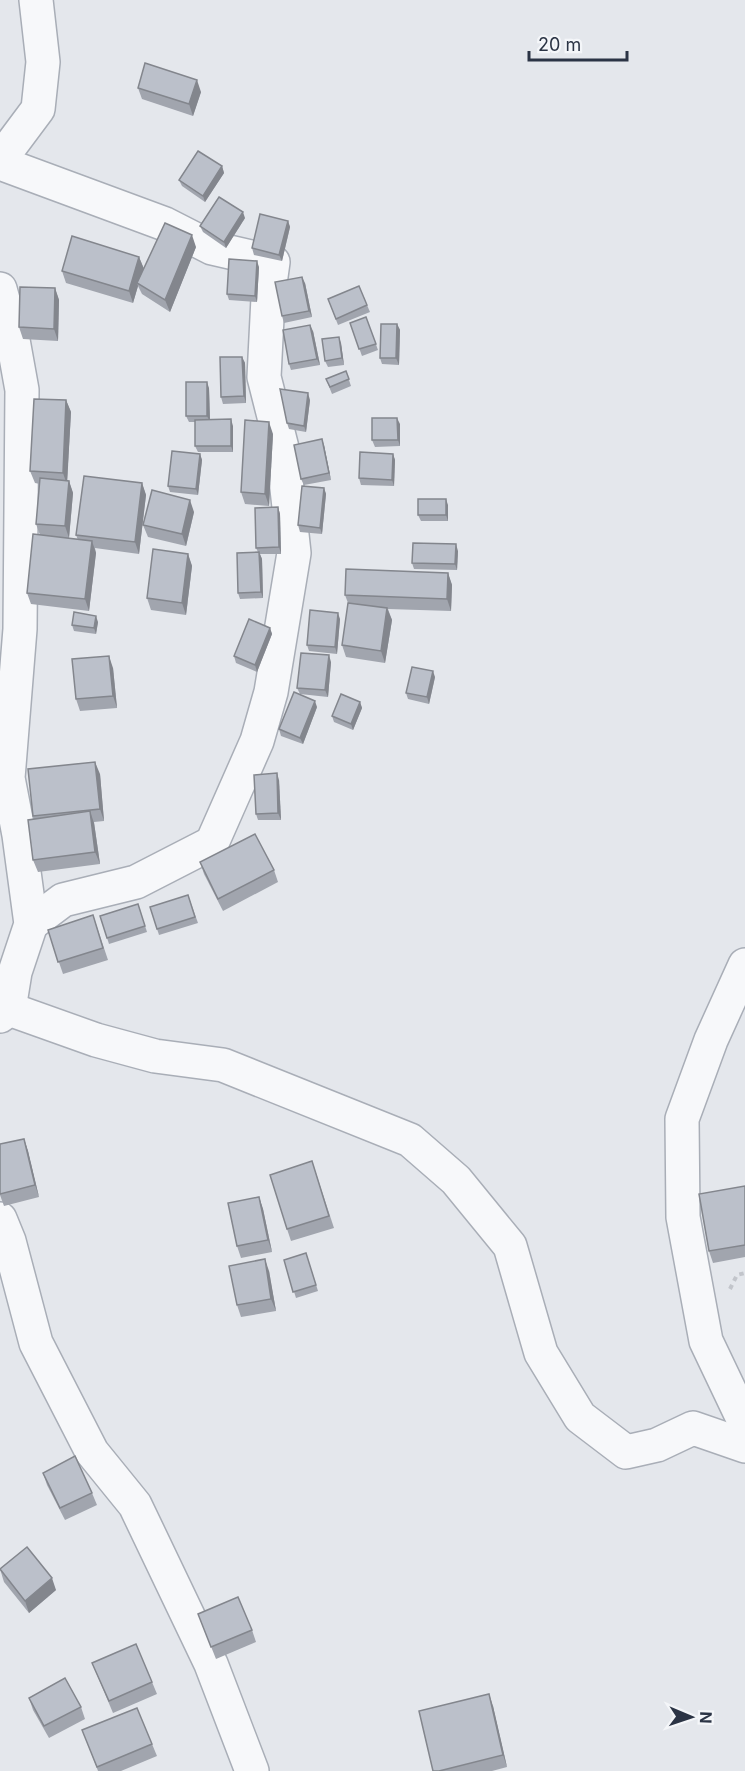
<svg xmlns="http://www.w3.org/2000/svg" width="745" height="1771" viewBox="0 0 745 1771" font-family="Inter,sans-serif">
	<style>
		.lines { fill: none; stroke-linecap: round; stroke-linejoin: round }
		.street-casing { stroke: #a9aeb7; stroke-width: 36 }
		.path { stroke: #c2c5cb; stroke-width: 4; stroke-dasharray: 4.5 4.5; stroke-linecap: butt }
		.street { stroke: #f7f8fa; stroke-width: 33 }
		.wall { fill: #a1a5ae }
		.shaded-wall { fill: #83868d }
		.building { fill: #bbc0ca; stroke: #83868d; stroke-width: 1.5 }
	</style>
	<rect width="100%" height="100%" fill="#e4e7ec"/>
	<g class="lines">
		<defs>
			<g id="street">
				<path d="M0,160L38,109L43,62L36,0"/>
				<path d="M0,163L165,224L212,248L273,262L268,298L264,377L283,452L294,553L271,692L257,741L212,843L136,882L63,900L31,924"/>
				<path d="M0,289L11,329L22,390L20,629L8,778L19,835L31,924L15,972L9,1009L0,1016"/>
				<path d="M745,965L711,1040L682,1119L683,1217L706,1341L745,1423"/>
				<path d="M9,1009L96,1040L155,1056L223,1065L410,1140L456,1180L510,1246L541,1353L580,1417L626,1452L657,1445L693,1428L745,1446"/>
				<path d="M0,1219L9,1241L36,1343L92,1452L135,1505L211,1664L252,1771"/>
			</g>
		</defs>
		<use href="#street" class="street-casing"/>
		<path class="path" d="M730,1289L737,1275L745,1273"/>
		<use href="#street" class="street"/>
	</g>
	<g class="wall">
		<path d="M138,88L201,92L193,116L142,99Z"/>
		<path d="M222,166L224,173L205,202L182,186L179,180Z"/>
		<path d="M245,218L226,248L203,232L200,226Z"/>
		<path d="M288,221L290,227L282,261L254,255L252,248Z"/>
		<path d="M196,247L170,312L142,294L138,286L133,303L66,283L62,271L139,257L144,269Z"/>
		<path d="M259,267L257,302L229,300L227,294Z"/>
		<path d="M305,283L312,317L284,323L282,316Z"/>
		<path d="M55,288L59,300L58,341L23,339L19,327Z"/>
		<path d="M328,299L367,305L370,312L338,325Z"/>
		<path d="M366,317L378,350L362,356L350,323Z"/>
		<path d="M397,324L400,330L399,365L382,364L380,358Z"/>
		<path d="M313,331L320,365L291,370L289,364Z"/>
		<path d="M341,343L344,365L328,367L325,361Z"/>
		<path d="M242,357L245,363L246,403L223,404L221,397Z"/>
		<path d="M346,371L351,386L332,394L326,379Z"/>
		<path d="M209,388L210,420L233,426V452H198L195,446V422H189L186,416Z"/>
		<path d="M66,400L71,412L67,481H69L73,493L69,538L78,540L76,535L142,483L146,495L139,554L95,548L96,553L89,611L31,604L27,593L40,535L36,524L40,484L35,483L30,471Z"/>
		<path d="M310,400L306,432L289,429L287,423Z"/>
		<path d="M400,424V446L375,447L372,440Z"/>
		<path d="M273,434L269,506L245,504L241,492Z"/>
		<path d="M324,445L331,480L304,485L301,479Z"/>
		<path d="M200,454L202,460L198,495L170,492L168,486Z"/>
		<path d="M393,454L395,460L394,486L361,485L359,478Z"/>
		<path d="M324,488L326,494L322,534L300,532L298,525Z"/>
		<path d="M448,505V521H421L418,515Z"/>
		<path d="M278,507L280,514L281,554H260L262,559L263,598L240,599L238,593L258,552L256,548Z"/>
		<path d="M194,512L186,546L148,537L143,525Z"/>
		<path d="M458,551L457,570L414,569L412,563Z"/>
		<path d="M188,554L192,566L186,615L151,610L147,598Z"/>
		<path d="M448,573L452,585L451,611L388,609L392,620L385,663L346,657L342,645L348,603L345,595Z"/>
		<path d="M340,619L337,654L309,651L307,645Z"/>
		<path d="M98,622L96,634L74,631L72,625Z"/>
		<path d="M270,628L272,634L257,672L236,663L234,656Z"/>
		<path d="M331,662L328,697L300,694L297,688Z"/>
		<path d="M113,668L117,708L80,711L76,699Z"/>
		<path d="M435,677L429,704L408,699L406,693Z"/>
		<path d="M360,702L362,708L353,730L334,722L332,716Z"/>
		<path d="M317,707L303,744L281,736L279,729Z"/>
		<path d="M100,774L104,821L94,822L100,864L38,872L33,860L34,819L33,816Z"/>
		<path d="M279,780L281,820H258L256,814Z"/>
		<path d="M200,862L274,870L278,882L223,911L204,874Z"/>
		<path d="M188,895L198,923L159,935L150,907Z"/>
		<path d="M138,904L147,932L109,944L100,916Z"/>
		<path d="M93,915L108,960L63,974L48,930Z"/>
		<path d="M24,1139L28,1151L39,1197L4,1206L0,1195V1144Z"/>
		<path d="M312,1161L334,1228L291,1241L287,1229Z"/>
		<path d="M745,1186V1257L713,1263L709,1251Z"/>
		<path d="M259,1197L263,1209L272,1252L241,1258L237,1246Z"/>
		<path d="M306,1253L318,1291L296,1298L284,1260Z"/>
		<path d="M269,1271L276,1311L241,1317L237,1305Z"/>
		<path d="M43,1473L92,1493L97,1505L65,1520L47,1485Z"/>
		<path d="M0,1569L56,1590L29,1613L4,1582Z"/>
		<path d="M198,1614L252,1630L256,1642L216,1659Z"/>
		<path d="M92,1663L152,1682L157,1694L113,1713Z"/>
		<path d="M29,1698L81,1707L85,1719L49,1738L33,1710Z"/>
		<path d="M493,1706L507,1767L492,1771H433Z"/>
		<path d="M87,1742L152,1744L157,1756L121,1771H98Z"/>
	</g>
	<g class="shaded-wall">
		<path d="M197,80L201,92L193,116L189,104Z"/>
		<path d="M222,166L224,173L205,202L203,196Z"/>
		<path d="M243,212L245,218L226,248L224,242Z"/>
		<path d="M288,221L290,227L282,261L279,255Z"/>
		<path d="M192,235L196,247L170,312L165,300Z"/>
		<path d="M139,257L144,269L137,283L138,286L133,303L129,291Z"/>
		<path d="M257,261L259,267L257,302L255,296Z"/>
		<path d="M302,277L305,283L312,317L309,311Z"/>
		<path d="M55,288L59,300L58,341L54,329Z"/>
		<path d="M397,324L400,330L399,365L396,358Z"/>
		<path d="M310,325L313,331L320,365L317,359Z"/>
		<path d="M339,337L341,343L344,365L342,358Z"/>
		<path d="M242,357L245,363L246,403L244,396Z"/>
		<path d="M207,382L209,388L210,422L207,416Z"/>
		<path d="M308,393L310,400L306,432L304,426Z"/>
		<path d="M66,400L71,412L67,485L63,473Z"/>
		<path d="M397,418L400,424V446L398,440Z"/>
		<path d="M231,419L233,426V452L231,446Z"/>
		<path d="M269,422L273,434L269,506L265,494Z"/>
		<path d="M322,439L324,445L331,480L329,473Z"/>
		<path d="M200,454L202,460L198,495L196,489Z"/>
		<path d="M393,454L395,460L394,486L392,480Z"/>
		<path d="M69,481L73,493L69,538L65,526Z"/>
		<path d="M142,483L146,495L139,554L135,542Z"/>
		<path d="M324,488L326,494L322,534L320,528Z"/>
		<path d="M446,499L448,505V521L446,515Z"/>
		<path d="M190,500L194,512L186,546L182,534Z"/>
		<path d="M278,507L280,514L281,554L279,547Z"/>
		<path d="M92,541L96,553L89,611L85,599Z"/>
		<path d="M456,544L458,551L457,570L455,564Z"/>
		<path d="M259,552L262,559L263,598L261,592Z"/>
		<path d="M188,554L192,566L186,615L182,603Z"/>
		<path d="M448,573L452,585L451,611L447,599Z"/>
		<path d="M387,608L392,620L385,663L381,651Z"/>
		<path d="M338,613L340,619L337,654L335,647Z"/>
		<path d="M96,616L98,622L96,634L94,628Z"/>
		<path d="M270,628L272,634L257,672L255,665Z"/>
		<path d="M329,655L331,662L328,697L325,690Z"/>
		<path d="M109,656L113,668L117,708L113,696Z"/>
		<path d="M433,671L435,677L429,704L427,697Z"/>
		<path d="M315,701L317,707L303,744L300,738Z"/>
		<path d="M360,702L362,708L353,730L351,724Z"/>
		<path d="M95,762L100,774L104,821L100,809Z"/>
		<path d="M277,773L279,780L281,820L278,813Z"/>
		<path d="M90,811L94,823L100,864L95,852Z"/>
		<path d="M24,1139L28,1151L39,1197L35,1185Z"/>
		<path d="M259,1197L263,1209L272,1252L268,1240Z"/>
		<path d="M265,1259L269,1271L276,1311L271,1299Z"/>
		<path d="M52,1578L56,1590L29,1613L25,1601Z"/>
		<path d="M489,1694L493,1706L507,1767L503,1755Z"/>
	</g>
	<g class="building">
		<path d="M145,63L197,80L189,104L138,88Z"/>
		<path d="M198,151L222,166L203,196L179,180Z"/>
		<path d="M219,197L243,212L224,242L200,226Z"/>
		<path d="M260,214L288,221L279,255L252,248Z"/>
		<path d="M165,223L192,235L165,300L137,283Z"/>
		<path d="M72,236L139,257L129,291L62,271Z"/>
		<path d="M229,259L257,261L255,296L227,294Z"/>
		<path d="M302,277L309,311L282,316L275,282Z"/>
		<path d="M359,286L367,305L336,319L328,299Z"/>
		<path d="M20,287L55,288L54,329L19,327Z"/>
		<path d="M366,317L376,344L359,349L350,323Z"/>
		<path d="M381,324H397L396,358H380Z"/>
		<path d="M310,325L317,359L289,364L283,330Z"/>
		<path d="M339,337L342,358L325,361L322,339Z"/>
		<path d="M220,357H242L244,396L221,397Z"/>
		<path d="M346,371L349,379L330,387L326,379Z"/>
		<rect x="186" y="382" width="21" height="34"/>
		<path d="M280,389L308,393L304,426L287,423Z"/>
		<path d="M34,399L66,400L63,473L30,471Z"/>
		<path d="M372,418H397L398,440H372Z"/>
		<path d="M231,419V446H195V420Z"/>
		<path d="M245,420L269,422L265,494L241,492Z"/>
		<path d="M322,439L329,473L301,479L294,445Z"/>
		<path d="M172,451L200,454L196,489L168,486Z"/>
		<path d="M360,452L393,454L392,480L359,478Z"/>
		<path d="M84,476L142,483L135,542L76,535Z"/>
		<path d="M40,478L69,481L65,526L36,524Z"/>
		<path d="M302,486L324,488L320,528L298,525Z"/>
		<path d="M152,490L190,500L182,534L143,525Z"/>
		<rect x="418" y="499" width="28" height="16"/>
		<path d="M278,507L279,547L256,548L255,508Z"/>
		<path d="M33,534L92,541L85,599L27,593Z"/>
		<path d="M413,543L456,544L455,564L412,563Z"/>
		<path d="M153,549L188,554L182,603L147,598Z"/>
		<path d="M259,552L261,592L238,593L237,553Z"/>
		<path d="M346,569L448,573L447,599L345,595Z"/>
		<path d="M348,603L387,608L381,651L342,645Z"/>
		<path d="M310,610L338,613L335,647L307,645Z"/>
		<path d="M74,612L96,616L94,628L72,625Z"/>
		<path d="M249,619L270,628L255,665L234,656Z"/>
		<path d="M301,653L329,655L325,690L297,688Z"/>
		<path d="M109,656L113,696L76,699L72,659Z"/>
		<path d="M412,667L433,671L427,697L406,693Z"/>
		<path d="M294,692L315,701L300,738L279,729Z"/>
		<path d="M341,694L360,702L351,724L332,716Z"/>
		<path d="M95,762L100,809L33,816L28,769Z"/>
		<path d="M277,773L278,813L256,814L254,775Z"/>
		<path d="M90,811L95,852L33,860L28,820Z"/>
		<path d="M255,834L274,870L218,899L200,862Z"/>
		<path d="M188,895L195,917L157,929L150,907Z"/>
		<path d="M138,904L145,926L107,938L100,916Z"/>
		<path d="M93,915L103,948L58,962L48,930Z"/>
		<path d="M24,1139L35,1185L0,1194V1144Z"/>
		<path d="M312,1161L329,1216L287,1229L270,1175Z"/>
		<path d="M745,1186V1245L709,1251L699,1194Z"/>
		<path d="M259,1197L268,1240L237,1246L228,1203Z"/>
		<path d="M306,1253L316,1285L293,1292L284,1260Z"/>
		<path d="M265,1259L271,1299L237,1305L229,1266Z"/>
		<path d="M75,1456L92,1493L60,1508L43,1473Z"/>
		<path d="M27,1547L52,1578L25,1601L0,1569Z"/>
		<path d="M238,1597L252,1630L211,1647L198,1614Z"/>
		<path d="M136,1644L152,1682L109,1701L92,1663Z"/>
		<path d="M65,1678L81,1707L44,1726L29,1698Z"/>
		<path d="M489,1694L503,1755L439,1771H433L419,1711Z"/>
		<path d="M137,1708L152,1744L97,1767L82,1730Z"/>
	</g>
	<g transform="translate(691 1717) rotate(92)" stroke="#f4f6f9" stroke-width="4.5" paint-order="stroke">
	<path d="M0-4.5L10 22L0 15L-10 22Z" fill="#2b3445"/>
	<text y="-9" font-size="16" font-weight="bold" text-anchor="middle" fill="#2b3445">N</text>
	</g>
	<path d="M529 51v9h98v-9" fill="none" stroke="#2b3445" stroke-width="3"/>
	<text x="538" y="51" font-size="18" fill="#2b3445" stroke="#f4f6f9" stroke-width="4.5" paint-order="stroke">20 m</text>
</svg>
